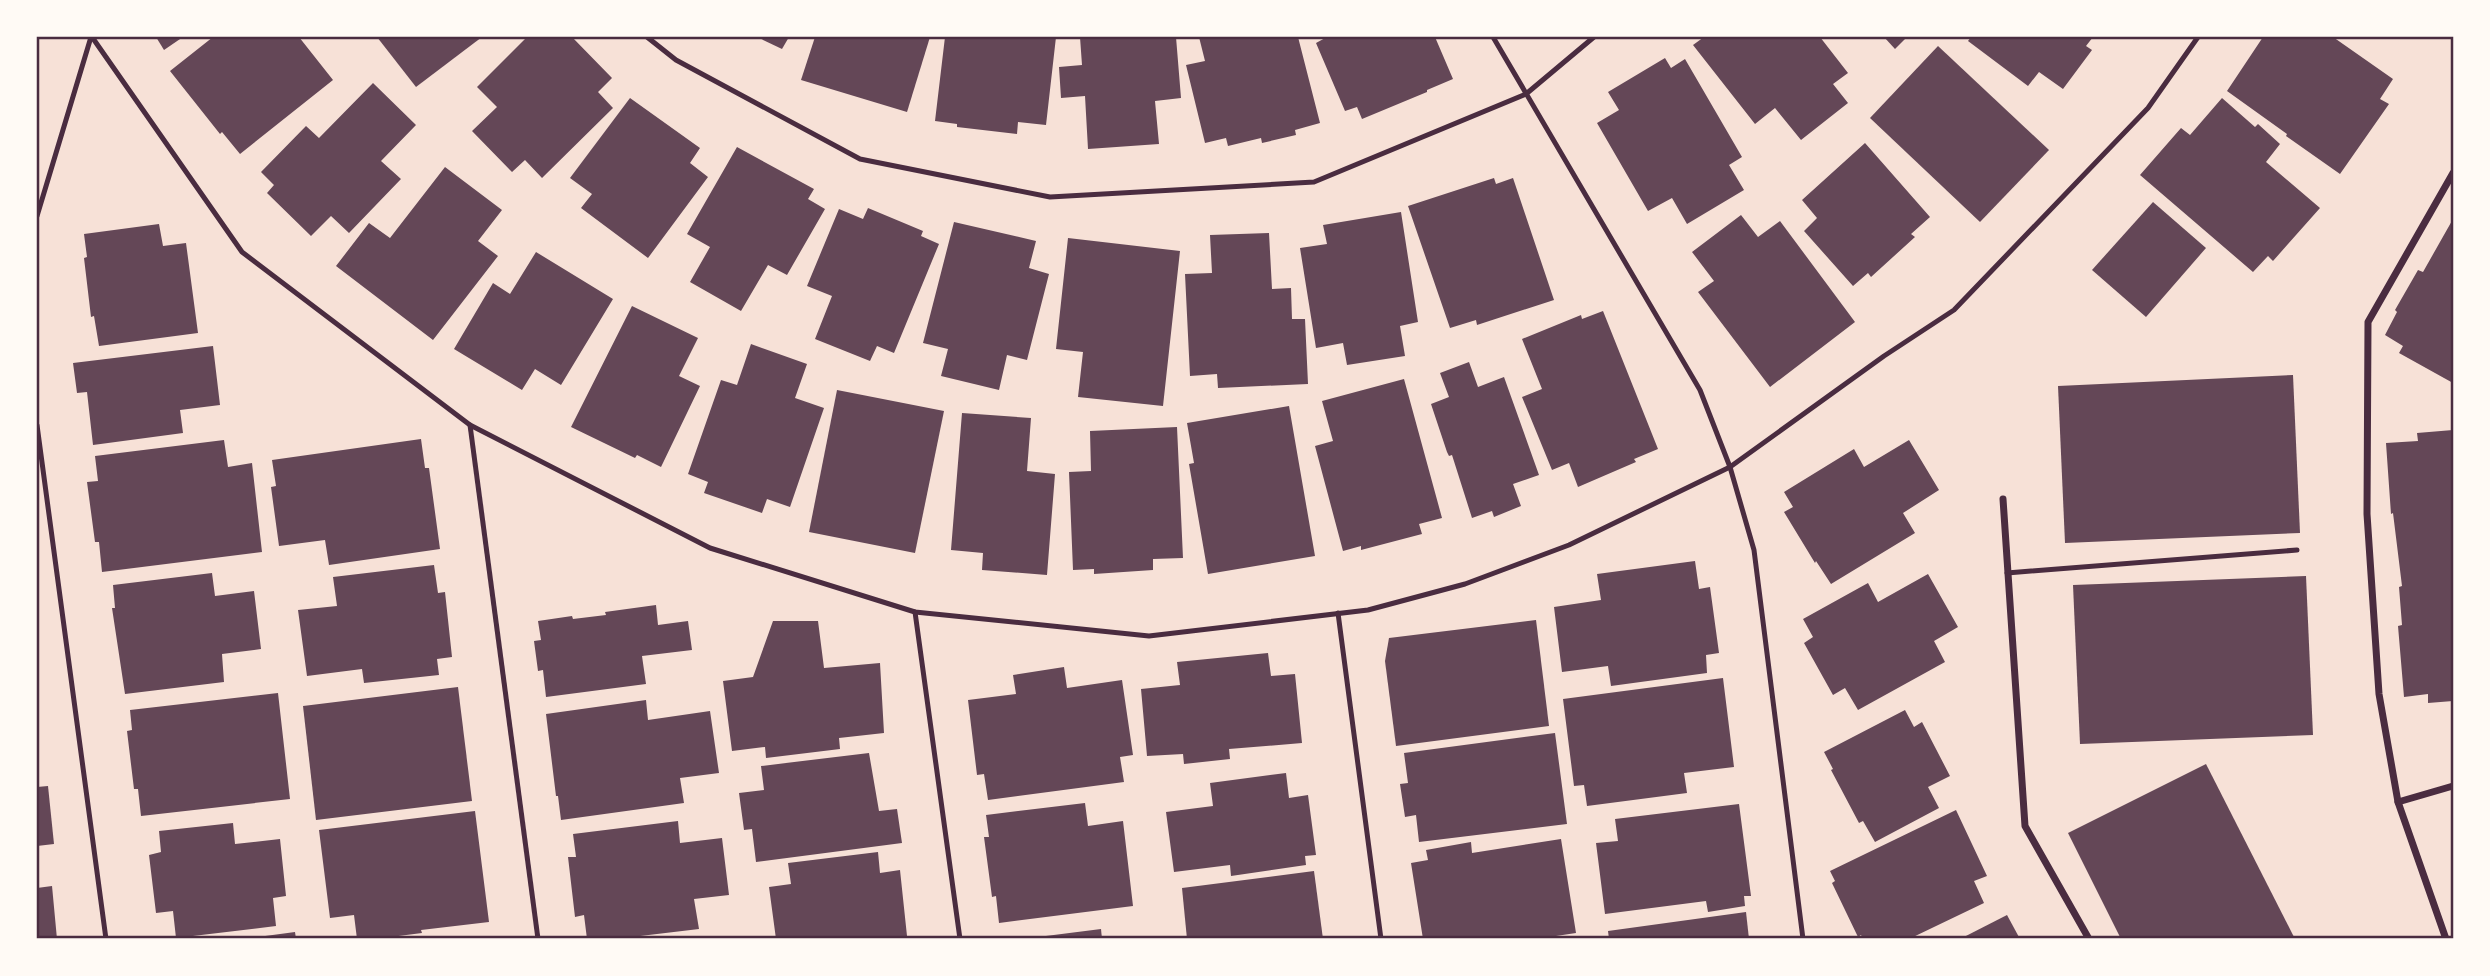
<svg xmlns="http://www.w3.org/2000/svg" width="2490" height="976" viewBox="0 0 2490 976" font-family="Arial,sans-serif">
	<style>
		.building { fill: #644757 }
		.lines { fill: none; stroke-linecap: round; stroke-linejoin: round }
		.service { stroke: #4a2c40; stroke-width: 5 }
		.minor { stroke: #4a2c40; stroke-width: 7 }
		.neatline { fill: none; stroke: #4a2c40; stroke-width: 2.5 }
	</style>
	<rect width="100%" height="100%" fill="#f7e1d7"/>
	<g class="building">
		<path d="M156,37H183L164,50Z"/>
		<path d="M213,37H299L333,80L240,154L222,132L220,134L170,71Z"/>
		<path d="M377,37H482L416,87Z"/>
		<path d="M527,37H572L612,78L598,92L613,108L542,178L525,160L512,172L472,131L497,107L477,87Z"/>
		<path d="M757,37H789L782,49Z"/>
		<path d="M815,37H930L907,112L801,80Z"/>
		<path d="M945,37H1056L1046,125L1018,122L1017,134L957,127V124L935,121Z"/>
		<path d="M1080,37H1176L1181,98L1155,101L1159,144L1088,149L1085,96L1061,98L1059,67L1082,65Z"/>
		<path d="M1199,37H1298L1320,123L1295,130L1296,135L1262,143L1261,138L1228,146L1226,138L1205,143L1186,65L1205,61Z"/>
		<path d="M1327,37H1435L1453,79L1427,90V92L1362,119L1357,107L1345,111L1316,43Z"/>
		<path d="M1704,37H1820L1848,73L1833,84L1848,103L1801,140L1775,108L1755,124L1693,45Z"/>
		<path d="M1884,37H1907L1895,49Z"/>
		<path d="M1971,37H2093L2086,46L2092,50L2063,89L2039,72L2028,86L1968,41Z"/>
		<path d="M2263,37H2333L2393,79L2380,99L2389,104L2340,174L2286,136L2287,134L2227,91Z"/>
		<path d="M1938,46L2049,150L1980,222L1870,118Z"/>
		<path d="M1665,58L1671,68L1685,59L1742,157L1729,165L1744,190L1687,224L1672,198L1648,211L1597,123L1619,110L1608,92Z"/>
		<path d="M373,83L416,125L381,161L401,179L349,233L331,216L311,236L267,193L274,185L261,172L306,126L319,138Z"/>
		<path d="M630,98L700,148L690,163L708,177L648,258L581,208L592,194L570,178Z"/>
		<path d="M2222,98L2255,127L2258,124L2280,144L2266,162L2320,208L2273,261L2268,256L2253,272L2140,175L2181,128L2190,135Z"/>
		<path d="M1865,143L1930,217L1911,234L1915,237L1871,277L1868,273L1853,286L1804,231L1817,218L1802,200Z"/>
		<path d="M737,147L814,189L808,199L825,209L787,275L768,265L741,311L690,282L710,247L687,234Z"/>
		<path d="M445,167L502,210L478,241L498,256L433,340L336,266L369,223L390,238Z"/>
		<path d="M1494,178L1496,184L1513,178L1554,300L1477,325L1476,320L1450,328L1408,206Z"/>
		<path d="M2153,202L2206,248L2146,317L2092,270Z"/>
		<path d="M868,208L923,231L921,236L939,244L894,353L877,346L870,361L815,339L832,296L807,286L839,209L863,219Z"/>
		<path d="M1401,212L1418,322L1400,326L1405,356L1347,365L1343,343L1316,348L1300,248L1327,244L1323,225Z"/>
		<path d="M1741,215L1758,237L1780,221L1855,322L1770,387L1698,292L1714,281L1692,252Z"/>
		<path d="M2453,219V383L2399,353L2403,346L2385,335L2397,312L2395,310L2418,270L2423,272Z"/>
		<path d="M954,222L1036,241L1029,268L1049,274L1027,360L1007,355L999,390L941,376L948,349L923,343Z"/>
		<path d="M159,224L163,246L186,243L198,333L99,346L94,316L91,317L84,258L87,257L84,234Z"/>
		<path d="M1269,233L1272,289L1291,288L1292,319H1305L1308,384L1218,388L1217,374L1190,376L1185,274L1212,273L1210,235Z"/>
		<path d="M1068,238L1180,251L1163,406L1078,397L1083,352L1056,349Z"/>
		<path d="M536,252L613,299L561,385L535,369L522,390L454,349L493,283L510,294Z"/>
		<path d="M632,306L698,338L679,376L700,386L661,467L637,455L635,458L571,427Z"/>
		<path d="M1603,311L1658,449L1634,459L1636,462L1578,487L1569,463L1552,470L1522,397L1542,389L1522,339L1581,315L1582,319Z"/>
		<path d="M751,344L807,364L795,398L824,408L790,507L767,499L762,513L704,493L708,482L688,474L721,380L737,385Z"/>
		<path d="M213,346L220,405L180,410L183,433L93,445L87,392L77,393L73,363Z"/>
		<path d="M1469,362L1478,387L1504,377L1539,475L1513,484L1521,506L1494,517L1492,511L1472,518L1452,455L1449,456L1447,452L1431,404L1449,397L1440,373Z"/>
		<path d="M2293,375L2300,533L2065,543L2058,386Z"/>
		<path d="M1404,379L1442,518L1419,524L1422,534L1361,550V546L1343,551L1315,446L1333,441L1322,401Z"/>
		<path d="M837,390L944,411L915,553L809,532Z"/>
		<path d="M1289,406L1315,556L1208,574L1189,464L1194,463L1187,423Z"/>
		<path d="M962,413L1031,418L1027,471L1055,474L1047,575L982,570L983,553L951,550Z"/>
		<path d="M1177,427L1183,558L1153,559V570L1094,574V569L1073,570L1069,472L1091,471L1090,431Z"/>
		<path d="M2453,430V701L2428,703V694L2404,697L2398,626L2402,625L2399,587L2402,586L2393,513L2391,514L2386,443L2418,441L2417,433Z"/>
		<path d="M421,439L425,468H429L440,549L329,565L325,540L279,546L271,487L276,486L272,460Z"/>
		<path d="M224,440L228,467L252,463L262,552L102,572L99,542H95L87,482L98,481L95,456Z"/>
		<path d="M1909,440L1939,490L1903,513L1915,533L1831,584L1816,561L1815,563L1784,512L1793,507L1784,492L1854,449L1864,467Z"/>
		<path d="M1695,561L1699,589L1710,587L1719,653L1706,655L1707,673L1611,686L1608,666L1562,672L1554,607L1601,600L1597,574Z"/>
		<path d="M434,565L438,593L445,592L452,657L437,659L439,675L364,683L362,669L307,676L298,610L337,606L333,577Z"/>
		<path d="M212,573L215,596L254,591L261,649L222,654L224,682L125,694L112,608H115L113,585Z"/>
		<path d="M1928,574L1958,627L1934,641L1945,662L1858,710L1845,688L1833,695L1804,643L1813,637L1803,619L1868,583L1878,602Z"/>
		<path d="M2306,576L2313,735L2080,744L2073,585Z"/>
		<path d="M656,605L658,625L688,621L692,650L642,656L646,684L546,697L543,670L538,671L534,641L541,640L538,621L572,616L573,619L606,615L605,612Z"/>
		<path d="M1536,620L1549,726L1396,746L1385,661L1389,638Z"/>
		<path d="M773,621H818L824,668L880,663L884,733L839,738L840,749L766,758L765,747L732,751L723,681L753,677Z"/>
		<path d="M1268,653L1271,676L1295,674L1302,743L1229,749L1230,759L1184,764L1183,754L1147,756L1141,689L1180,685L1177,662Z"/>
		<path d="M1064,667L1067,688L1122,680L1133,755L1120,757L1124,782L988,800L984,774L977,775L968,700L1016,694L1013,675Z"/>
		<path d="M1723,678L1734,767L1684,773L1687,793L1587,806L1584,785L1574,786L1563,699Z"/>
		<path d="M458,687L472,801L316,820L303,706Z"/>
		<path d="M278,693L290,799L141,816L138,789H134L127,731L132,730L130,710Z"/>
		<path d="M646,700L648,720L710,711L719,773L680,778L684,803L561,820L558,796H556L546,714Z"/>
		<path d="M1905,710L1914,727L1922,722L1950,776L1928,787L1939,808L1875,842L1863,821L1859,823L1831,770L1833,769L1824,752Z"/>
		<path d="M1555,733L1567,824L1419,842L1416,815L1405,817L1400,784L1408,783L1404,753Z"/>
		<path d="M869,753L879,811L897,809L902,843L756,862L752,829L744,830L739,793L764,790L761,766Z"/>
		<path d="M2206,764L2295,939H2121L2068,833Z"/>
		<path d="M1286,773L1289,798L1308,795L1316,855L1305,856L1306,865L1231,876L1230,865L1174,872L1166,812L1213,806L1210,783Z"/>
		<path d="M48,786L54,844L37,846V787Z"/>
		<path d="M1085,803L1088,826L1123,821L1133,906L999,923L996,896L992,897L984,837H989L986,815Z"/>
		<path d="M1739,804L1751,896H1744L1745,906L1708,912L1706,901L1605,914L1596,843L1618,841L1615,819Z"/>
		<path d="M1956,810L1987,876L1974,881L1984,903L1909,939H1863L1861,935L1858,937L1832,883L1835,881L1830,871Z"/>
		<path d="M475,811L489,922L421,930L422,933L375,939H357L354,915L330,918L319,830Z"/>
		<path d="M678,821L680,843L722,838L729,895L694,899L699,929L615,939H587L584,915L575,917L568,857H576L573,834Z"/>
		<path d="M233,823L235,844L280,839L286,896L273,898L276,926L176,938L173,911L156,913L149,855L161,852L159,831Z"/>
		<path d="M1561,839L1576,933L1536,939H1423L1411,863L1428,860L1426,850L1471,842L1472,853Z"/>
		<path d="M878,852L880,873L900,870L907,936L881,939H776L769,887L791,884L788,863Z"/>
		<path d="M1314,871L1323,939H1187L1182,888Z"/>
		<path d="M52,886L57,939H37V888Z"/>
		<path d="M1746,912L1749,939H1609L1608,931Z"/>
		<path d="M2007,915L2020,939H1960Z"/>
		<path d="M1101,929L1102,939H1030V938Z"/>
		<path d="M295,932L296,939H250V938Z"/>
	</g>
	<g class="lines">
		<g class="service">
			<path d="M92,37L242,252L470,425L710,548L915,612L1149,636L1368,610L1465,584L1569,545L1730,467L1884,356L1954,310L2148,108L2198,37"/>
			<path d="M647,37L676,60L860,159L1050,197L1314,182L1526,94L1594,37"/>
			<path d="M1493,37L1700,390L1730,467L1754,550L1803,939"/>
			<path d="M37,216L91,37"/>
			<path d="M37,425L106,939"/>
			<path d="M470,425L538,939"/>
			<path d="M2007,573L2297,550"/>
			<path d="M915,612L960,939"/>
			<path d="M1338,613L1381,939"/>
		</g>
		<g class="minor">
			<path d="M2003,499L2025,826L2089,939"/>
			<path d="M2398,802L2453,786"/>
			<path d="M2446,939L2398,802L2379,694L2367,514L2368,322L2453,173"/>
		</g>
	</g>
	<rect width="2490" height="976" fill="none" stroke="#fffaf5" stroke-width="77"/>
	<rect x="38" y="38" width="2414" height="899" class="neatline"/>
</svg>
